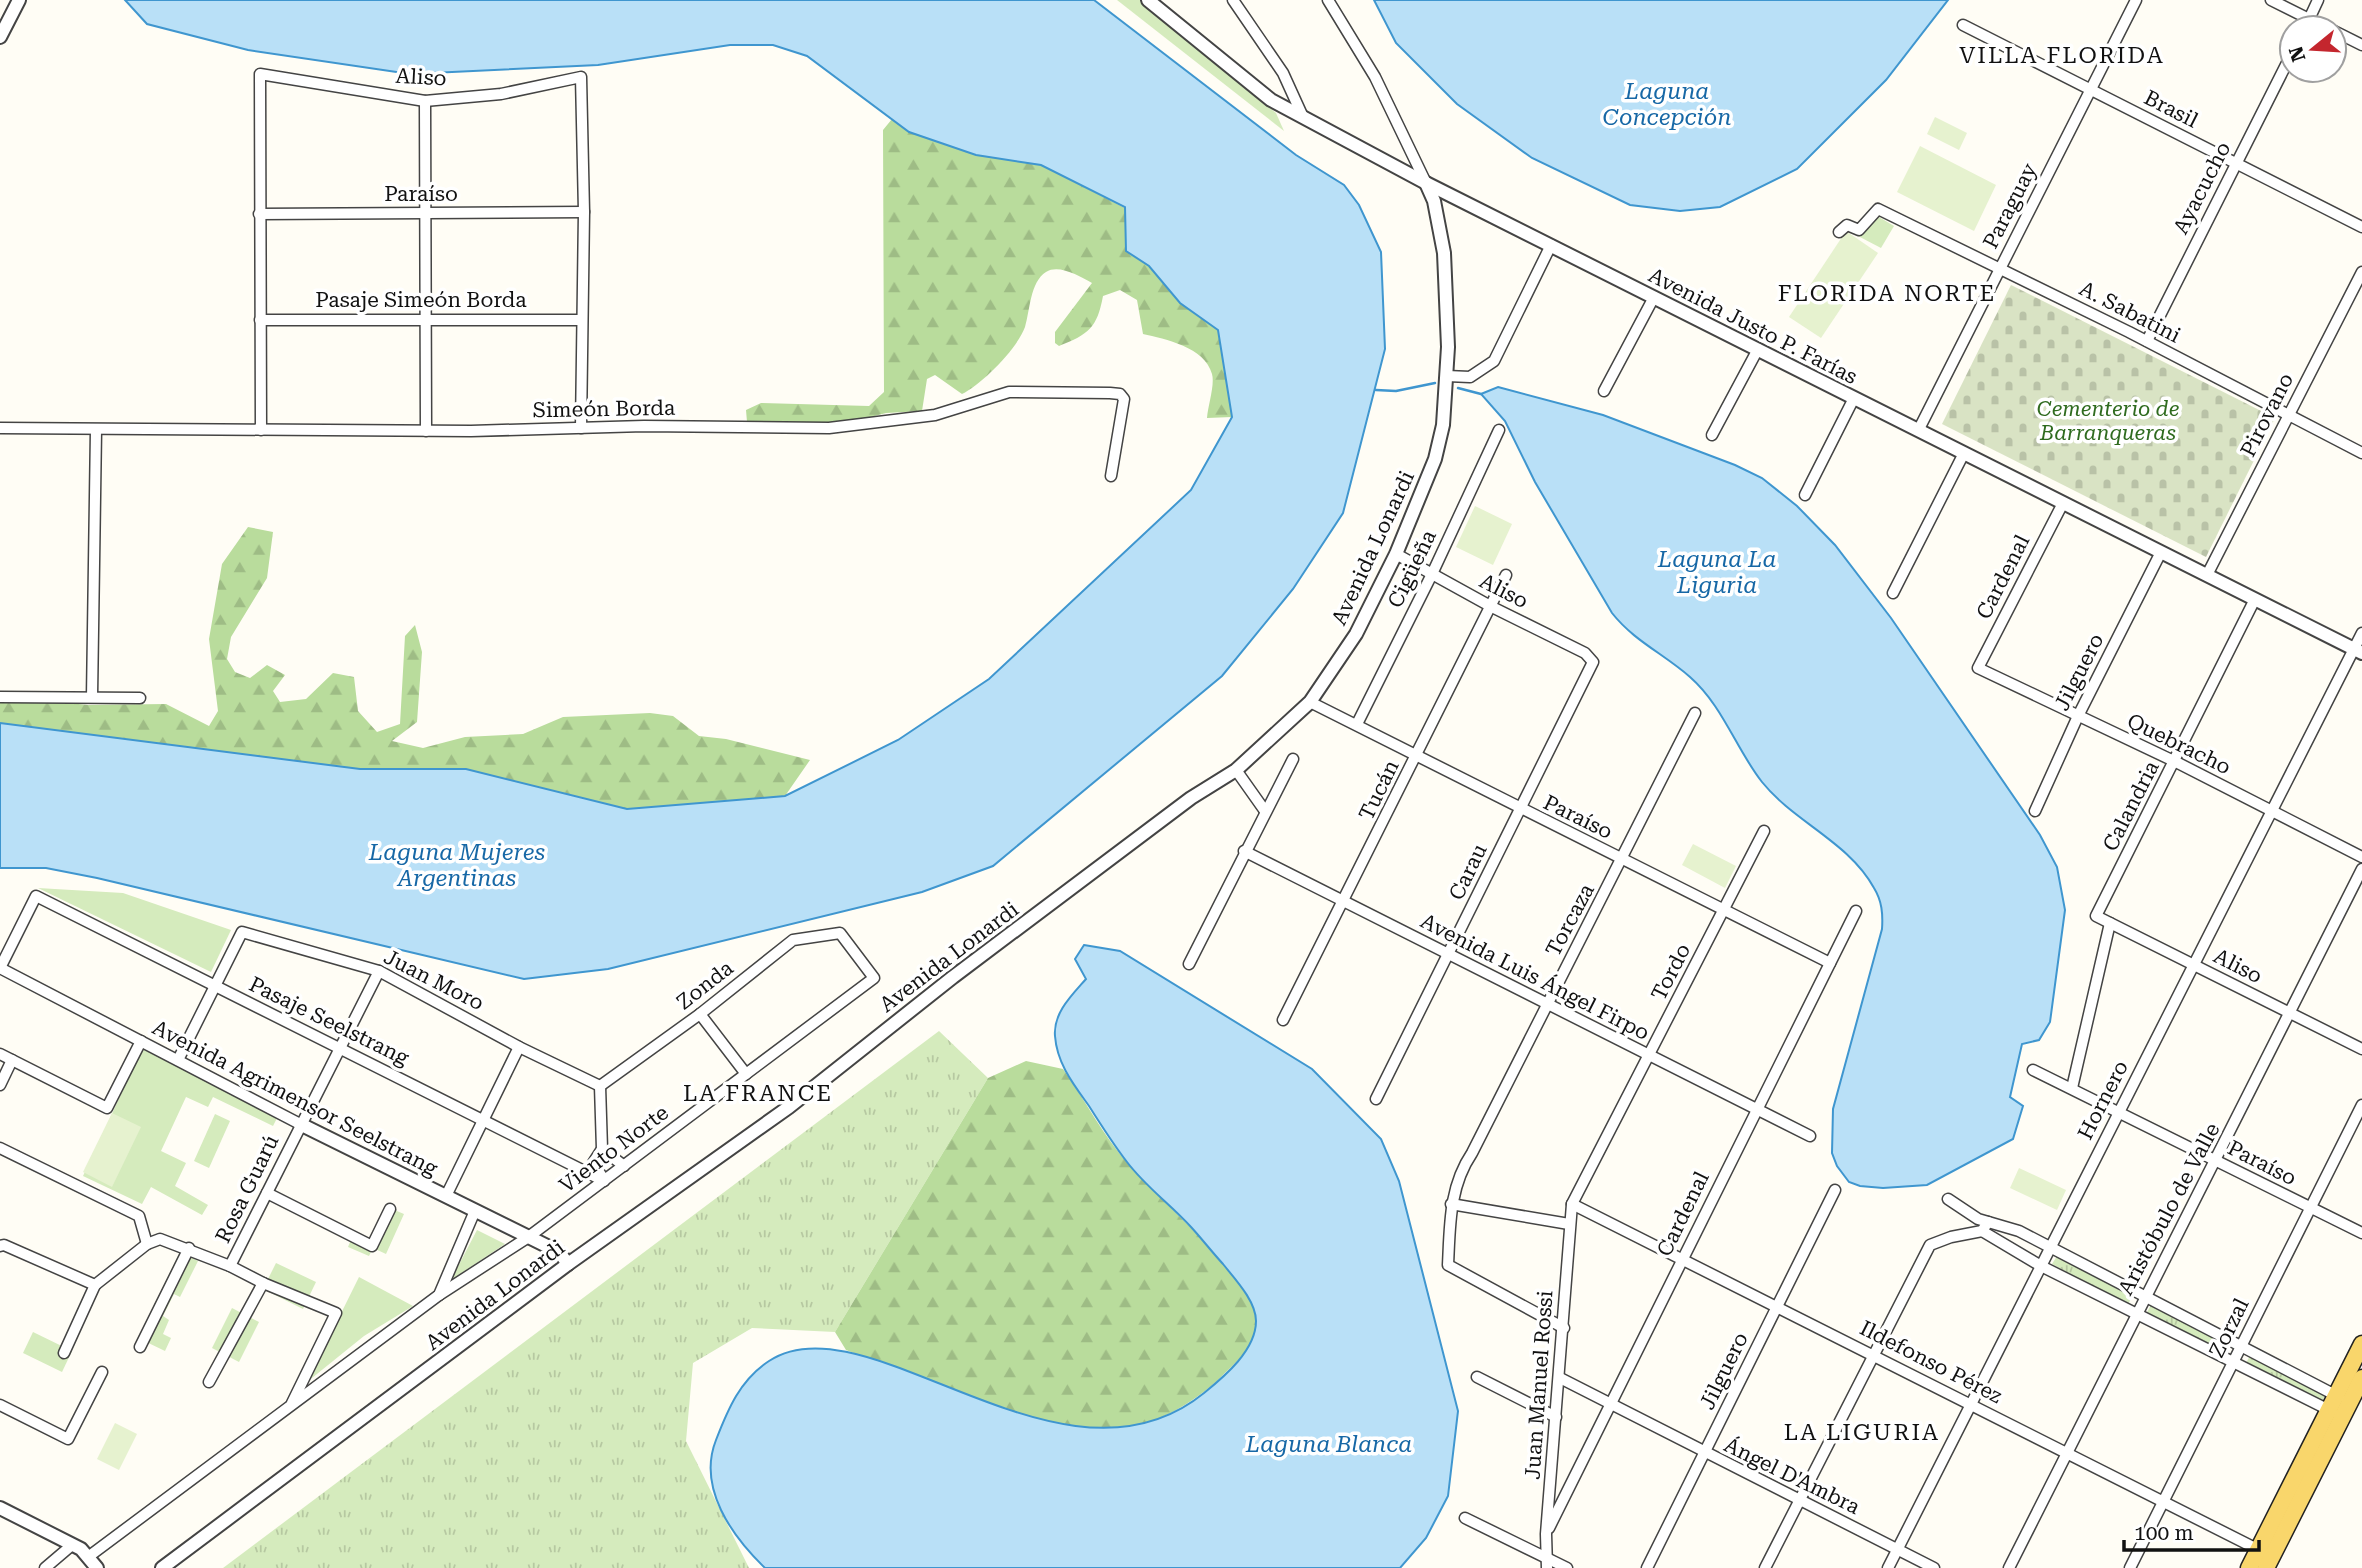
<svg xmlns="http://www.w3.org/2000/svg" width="2362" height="1568" viewBox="0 0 2362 1568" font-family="'Roboto Serif',serif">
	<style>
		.grass { fill: url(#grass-tufts) }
		.forest { fill: url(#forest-firs) }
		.cemetery { fill: url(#cemetery-stones) }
		.park { fill: #d5ebbd }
		.pitch { fill: #e6f2cf }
		.water { fill: #b9e0f7; stroke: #3f96cf; stroke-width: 2 }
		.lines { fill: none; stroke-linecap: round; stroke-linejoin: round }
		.stream { stroke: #3f96cf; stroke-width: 2.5 }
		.minor-casing { stroke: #444; stroke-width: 13 }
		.tertiary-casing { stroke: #444; stroke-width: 16 }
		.primary-casing { stroke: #222; stroke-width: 19 }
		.minor { stroke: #fff; stroke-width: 10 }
		.tertiary { stroke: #fff; stroke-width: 12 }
		.primary { stroke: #f9d66b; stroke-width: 16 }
		.labels { text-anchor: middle; stroke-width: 7; stroke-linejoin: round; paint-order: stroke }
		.street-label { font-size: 21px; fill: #111; stroke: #fff }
		.park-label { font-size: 21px; font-style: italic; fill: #2f6b1f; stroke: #fff }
		.neighbourhood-label { font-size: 23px; letter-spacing: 2px; fill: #111; stroke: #fff }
		.water-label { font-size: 23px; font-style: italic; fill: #1768a6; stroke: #fff }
	</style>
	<defs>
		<pattern id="grass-tufts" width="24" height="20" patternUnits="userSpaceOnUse" patternTransform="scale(1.75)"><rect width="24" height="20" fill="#d5ebbd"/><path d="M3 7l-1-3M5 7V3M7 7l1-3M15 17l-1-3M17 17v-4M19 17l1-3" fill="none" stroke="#b6c8a1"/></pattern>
		<pattern id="forest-firs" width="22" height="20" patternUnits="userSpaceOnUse" patternTransform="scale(1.75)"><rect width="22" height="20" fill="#b9dc9c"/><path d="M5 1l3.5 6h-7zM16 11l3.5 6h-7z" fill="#9ebc85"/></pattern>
		<pattern id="cemetery-stones" width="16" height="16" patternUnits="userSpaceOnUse" patternTransform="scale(1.75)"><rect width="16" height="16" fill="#d9e3c4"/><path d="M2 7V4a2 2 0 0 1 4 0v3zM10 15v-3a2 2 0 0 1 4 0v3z" fill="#b9c2a7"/></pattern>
	</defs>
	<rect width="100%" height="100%" fill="#fffdf5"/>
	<g class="grass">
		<path d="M939,1031L988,1078L835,1332L752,1328L693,1363L686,1441L749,1568H223Z"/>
		<path d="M2057,1256L2132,1296L2128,1305L2052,1264Z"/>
		<path d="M2151,1305L2228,1345L2223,1353L2146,1314Z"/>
		<path d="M2251,1354L2326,1394L2321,1403L2246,1363Z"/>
	</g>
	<g class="forest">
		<path d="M892,119L909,132L976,155L1041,165L1125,208L1126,251L1149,266L1180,303L1218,330L1232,417L1207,418C1208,405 1215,385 1212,374C1205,347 1165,339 1143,334L1137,300L1120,290L1103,296C1097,328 1089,334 1059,346L1055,343V332L1092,283C1079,276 1059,264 1046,272C1030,282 1030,311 1025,327C1017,349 982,384 962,394L935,375L927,379L922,411L886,413L852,422H747L746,410L761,403L869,406L884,392L883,130Z"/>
		<path d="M248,527L273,532L267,578L231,637L227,659L235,672L250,678L267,665L285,675L273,691L280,702L306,699L333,673L354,677L358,711L377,732L400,724L405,636L415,625L422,652L417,722L392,741L423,748L465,737L523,734L563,717L650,713L673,716L699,736L726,739L810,760L785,796L627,809L466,769H360L0,723V696L88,705L166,704L209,726L218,711L209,639L222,564Z"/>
		<path d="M1026,1061L1063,1069C1085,1100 1104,1137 1129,1165C1157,1197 1253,1280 1257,1320C1259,1344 1237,1361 1222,1376C1194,1404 1145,1432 1104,1430C1019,1425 925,1380 846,1350L835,1332L988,1078Z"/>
	</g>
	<path class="cemetery" d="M2011,285L2275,418L2206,557L1942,424Z"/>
	<g class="park">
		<path d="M1117,0H1140L1276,113L1284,131Z"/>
		<path d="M1879,217L1894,226L1881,248L1858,236Z"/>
		<path d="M38,888L123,893L231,930L211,972Z"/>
		<path d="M142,1049L279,1114L273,1126L213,1097L208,1107L186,1097L161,1151L186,1163L175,1186L208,1205L202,1215L151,1187L142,1204L83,1176Z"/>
		<path d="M215,1114L230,1121L209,1168L194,1161Z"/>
		<path d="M392,1209L404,1214L386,1254L373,1248L369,1256L348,1247L354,1232L377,1242Z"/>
		<path d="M477,1230L505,1244L451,1280Z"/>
		<path d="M180,1252L198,1261L180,1297L174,1294L163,1316L169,1320L163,1334L171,1338L165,1351L138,1338Z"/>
		<path d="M276,1263L316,1282L303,1309L263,1289Z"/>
		<path d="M359,1277L413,1306L364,1336L307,1382Z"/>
		<path d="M232,1308L259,1322L239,1362L212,1348Z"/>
		<path d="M33,1332L72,1351L62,1372L23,1353Z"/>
	</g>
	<g class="pitch">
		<path d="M1935,117L1967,133L1959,150L1927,134Z"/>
		<path d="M1920,146L1996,185L1974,231L1897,192Z"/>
		<path d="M1846,231L1878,253L1821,338L1789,317Z"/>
		<path d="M1475,506L1512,524L1493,565L1456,547Z"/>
		<path d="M1693,844L1736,866L1725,888L1682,865Z"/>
		<path d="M112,1113L141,1127L112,1187L83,1172Z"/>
		<path d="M2019,1168L2066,1190L2057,1210L2010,1188Z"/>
		<path d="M115,1423L137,1434L119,1470L97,1459Z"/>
	</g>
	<g class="water">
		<path d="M125,0H1094L1296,155L1344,185L1359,205L1381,252L1385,349L1343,513L1293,589L1222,676L993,866L922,892L608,969L524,979L97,878L46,868H0V723L360,769H466L627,809L785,796L898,740L989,679L1191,490L1232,417L1218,330L1180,303L1149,266L1126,251L1125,207L1041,165L976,155L909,132L807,56L773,45H730L598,65L410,74L248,50L147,24Z"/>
		<path d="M1374,0H1948L1886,80L1797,169L1720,207L1680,211L1630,205L1532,158L1457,104L1396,43Z"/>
		<path d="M1498,387L1603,415L1735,465L1762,478L1797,506L1835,545L1891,618L2040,835L2057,867L2065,910L2050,1022L2039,1040L2022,1044L2010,1097L2023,1106L2013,1139L1927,1185L1883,1188L1860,1186L1849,1182L1837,1166L1832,1153L1833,1109L1882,929C1883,914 1882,901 1874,888C1849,842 1794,822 1762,782C1736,749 1723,706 1690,677C1664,654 1634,641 1612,613L1535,482L1505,421L1481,394Z"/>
		<path d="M1084,945L1120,951L1312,1069L1381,1139L1399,1181L1458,1411L1448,1496L1426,1538L1400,1568H765C732,1536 697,1488 716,1440C728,1409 740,1380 769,1361C867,1296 1063,1508 1204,1393C1225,1376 1256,1350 1256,1321C1256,1301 1235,1279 1223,1264C1212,1252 1202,1239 1191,1227C1171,1205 1145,1186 1127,1162C1113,1144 1101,1125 1089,1106C1074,1085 1057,1064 1055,1036C1053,1013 1072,995 1086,979L1075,959Z"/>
	</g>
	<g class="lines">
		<g class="stream">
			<path d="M1458,388L1481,394"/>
			<path d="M1376,390L1396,391L1435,383"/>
		</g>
		<defs>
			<g id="minor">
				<path d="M1233,0L1283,73L1303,117"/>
				<path d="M1328,0L1375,77L1426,183"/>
				<path d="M2271,0L2327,28"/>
				<path d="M1963,25L2362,227"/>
				<path d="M2305,28L2318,0"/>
				<path d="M2334,31L2362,45"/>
				<path d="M425,101L426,431"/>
				<path d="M259,214L584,212"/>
				<path d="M1839,232L1847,225L1859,230L1878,209L2129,332L2362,453"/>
				<path d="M260,320H582"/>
				<path d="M2147,341L2292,53"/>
				<path d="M1447,376L1470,377L1494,361L1551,245"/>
				<path d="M1604,391L1654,297"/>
				<path d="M0,428L471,431L644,426L829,428L935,415L1009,392L1110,393L1120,394L1124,399L1111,476"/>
				<path d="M1919,429L2136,0"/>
				<path d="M261,430L260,74L425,101L501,94L581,77L584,212L581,428"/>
				<path d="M1712,435L1758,349"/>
				<path d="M1805,495L1854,398"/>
				<path d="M2063,503L1978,668L2176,762L2362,857"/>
				<path d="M2207,575L2362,272"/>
				<path d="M1893,593L1964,453"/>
				<path d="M2255,599L2096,916L2362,1049"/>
				<path d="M0,697L140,698"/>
				<path d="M92,697L96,430"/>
				<path d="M1310,702L1830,963"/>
				<path d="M1357,724L1432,574L1499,430"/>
				<path d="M1236,770L1265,811"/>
				<path d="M2035,811L2078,716L2161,552"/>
				<path d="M1244,851L1810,1136"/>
				<path d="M1189,964L1293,759"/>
				<path d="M0,968L36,896L604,1181"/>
				<path d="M0,968L300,1124"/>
				<path d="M700,1014L746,1074"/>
				<path d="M1283,1020L1506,575"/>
				<path d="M0,1054L107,1108L141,1041"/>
				<path d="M178,1060L242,932L379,971L519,1047L600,1086"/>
				<path d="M2033,1070L2362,1233"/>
				<path d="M0,1085L12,1060"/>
				<path d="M600,1086L602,1149L593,1163L603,1178"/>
				<path d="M2072,1088L2110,923"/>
				<path d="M1376,1099L1593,662L1585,653L1492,607L1396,554"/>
				<path d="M0,1148L139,1216L147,1244"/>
				<path d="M602,1149L624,1166"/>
				<path d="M267,1193L372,1246L390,1209"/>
				<path d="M446,1196L519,1047"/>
				<path d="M1948,1199L1978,1219L2019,1231L2339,1397"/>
				<path d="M1451,1204L1569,1224"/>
				<path d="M1572,1204L2263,1552"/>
				<path d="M1982,1231L2041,1266L2333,1412"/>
				<path d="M0,1246L4,1245L95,1285L147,1244L160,1239L230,1266L379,971"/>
				<path d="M230,1266L263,1283L336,1313L292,1403"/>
				<path d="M439,1295L527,1238L874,978L840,933L793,940L700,1014L600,1086"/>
				<path d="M1564,1328L1448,1265C1450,1225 1449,1187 1472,1153L1695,713"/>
				<path d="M140,1347L189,1248"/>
				<path d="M64,1353L95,1285"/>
				<path d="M1477,1377L1556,1417"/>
				<path d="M1560,1378L1934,1568"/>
				<path d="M209,1382L263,1283"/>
				<path d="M0,1405L68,1439L102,1372"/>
				<path d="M1465,1518L1567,1568"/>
				<path d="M1549,1528L1856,911"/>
				<path d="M88,1557L439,1295L474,1213"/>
				<path d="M45,1568L72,1545"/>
				<path d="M1547,1568L1546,1534L1572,1204L1764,831"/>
				<path d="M1647,1568L1835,1190"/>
				<path d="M1765,1568L1930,1245L1951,1237L1982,1231L1988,1222"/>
				<path d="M1888,1568L2362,633"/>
				<path d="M2009,1568L2362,869"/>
				<path d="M2130,1568L2362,1105"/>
			</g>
			<g id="tertiary">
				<path d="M1148,0L1271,100L1426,183L2362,653"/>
				<path d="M0,37L19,0"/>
				<path d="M300,1124L559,1252L568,1264"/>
				<path d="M0,1508L81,1549L97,1568"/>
				<path d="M162,1568L568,1264L789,1107L953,977L1191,798L1236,770L1310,702L1356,634L1396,554L1435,459L1443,425L1448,347L1444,253L1434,201L1426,183"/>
			</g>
			<g id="primary">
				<path d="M2249,1568L2362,1344"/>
				<path d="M2266,1568L2362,1378"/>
			</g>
		</defs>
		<use href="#minor" class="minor-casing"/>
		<use href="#tertiary" class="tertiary-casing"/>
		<use href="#primary" class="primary-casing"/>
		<use href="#minor" class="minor"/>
		<use href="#tertiary" class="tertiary"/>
		<use href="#primary" class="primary"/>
	</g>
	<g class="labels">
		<g class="street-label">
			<text transform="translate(421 77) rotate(3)" y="7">Aliso</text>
			<text transform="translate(2171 109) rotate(27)" y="7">Brasil</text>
			<text transform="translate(2202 188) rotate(-63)" y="7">Ayacucho</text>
			<text x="421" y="201">Paraíso</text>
			<text transform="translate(2010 206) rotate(-63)" y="7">Paraguay</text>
			<text x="421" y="307">Pasaje Simeón Borda</text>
			<text transform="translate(2130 312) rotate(27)" y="7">A. Sabatini</text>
			<text transform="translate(1753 326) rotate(27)" y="7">Avenida Justo P. Farías</text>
			<text transform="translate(604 409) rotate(-1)" y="7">Simeón Borda</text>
			<text transform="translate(2267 415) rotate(-63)" y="7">Pirovano</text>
			<text transform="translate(1373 548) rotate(-65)" y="7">Avenida Lonardi</text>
			<text transform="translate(1412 569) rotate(-64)" y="7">Cigüeña</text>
			<text transform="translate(2003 577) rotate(-63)" y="7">Cardenal</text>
			<text transform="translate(1504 591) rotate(27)" y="7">Aliso</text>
			<text transform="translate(2079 672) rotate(-63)" y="7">Jilguero</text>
			<text transform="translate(2179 744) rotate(26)" y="7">Quebracho</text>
			<text transform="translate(1379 790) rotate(-64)" y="7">Tucán</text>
			<text transform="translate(2131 806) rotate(-63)" y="7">Calandria</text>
			<text transform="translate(1578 817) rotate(26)" y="7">Paraíso</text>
			<text transform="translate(1468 872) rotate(-64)" y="7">Carau</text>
			<text transform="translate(1570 920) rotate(-62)" y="7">Torcaza</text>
			<text transform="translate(949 957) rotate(-37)" y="7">Avenida Lonardi</text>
			<text transform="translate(2238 966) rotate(27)" y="7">Aliso</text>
			<text transform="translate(1671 972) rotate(-63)" y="7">Tordo</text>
			<text transform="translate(1535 977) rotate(27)" y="7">Avenida Luis Ángel Firpo</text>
			<text transform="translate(434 980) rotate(27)" y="7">Juan Moro</text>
			<text transform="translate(705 985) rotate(-38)" y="7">Zonda</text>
			<text transform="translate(329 1021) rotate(26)" y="7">Pasaje Seelstrang</text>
			<text transform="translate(295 1098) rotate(27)" y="7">Avenida Agrimensor Seelstrang</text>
			<text transform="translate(2103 1100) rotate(-63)" y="7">Hornero</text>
			<text transform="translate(614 1149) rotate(-37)" y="7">Viento Norte</text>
			<text transform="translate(2262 1163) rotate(27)" y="7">Paraíso</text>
			<text transform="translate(247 1189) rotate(-64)" y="7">Rosa Guarú</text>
			<text transform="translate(2169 1209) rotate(-62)" y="7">Aristóbulo de Valle</text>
			<text transform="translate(1683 1214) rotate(-64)" y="7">Cardenal</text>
			<text transform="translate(495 1295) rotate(-37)" y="7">Avenida Lonardi</text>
			<text transform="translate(2229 1328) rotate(-64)" y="7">Zorzal</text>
			<text transform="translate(1931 1362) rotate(27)" y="7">Ildefonso Pérez</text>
			<text transform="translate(1724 1371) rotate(-64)" y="7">Jilguero</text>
			<text transform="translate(1539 1385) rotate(-86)" y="7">Juan Manuel Rossi</text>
			<text transform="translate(1792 1476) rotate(26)" y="7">Ángel D'Ambra</text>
		</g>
		<g class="park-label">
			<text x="2108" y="416">Cementerio de<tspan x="2108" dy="24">Barranqueras</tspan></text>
		</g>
		<g class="neighbourhood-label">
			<text x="2062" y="63">VILLA FLORIDA</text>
			<text x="1887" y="301">FLORIDA NORTE</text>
			<text x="758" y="1101">LA FRANCE</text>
			<text x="1862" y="1440">LA LIGURIA</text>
		</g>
		<g class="water-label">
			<text x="1667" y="99">Laguna<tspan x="1667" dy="26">Concepción</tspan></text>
			<text x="1717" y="567">Laguna La<tspan x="1717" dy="26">Liguria</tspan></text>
			<text x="457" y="860">Laguna Mujeres<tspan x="457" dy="26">Argentinas</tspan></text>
			<text x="1329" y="1452">Laguna Blanca</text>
		</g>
	</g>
	<g transform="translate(2313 49) rotate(252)"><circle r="33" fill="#ffffff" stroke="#a0a0a0" stroke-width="2"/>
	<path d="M0-5L12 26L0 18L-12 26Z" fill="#c4262e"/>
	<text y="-10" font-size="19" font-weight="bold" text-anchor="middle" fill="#111111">N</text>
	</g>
	<path d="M2124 1540v10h135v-10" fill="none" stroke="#111111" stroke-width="3.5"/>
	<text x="2134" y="1540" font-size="21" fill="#111111" stroke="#ffffff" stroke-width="5" paint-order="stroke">100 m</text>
</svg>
